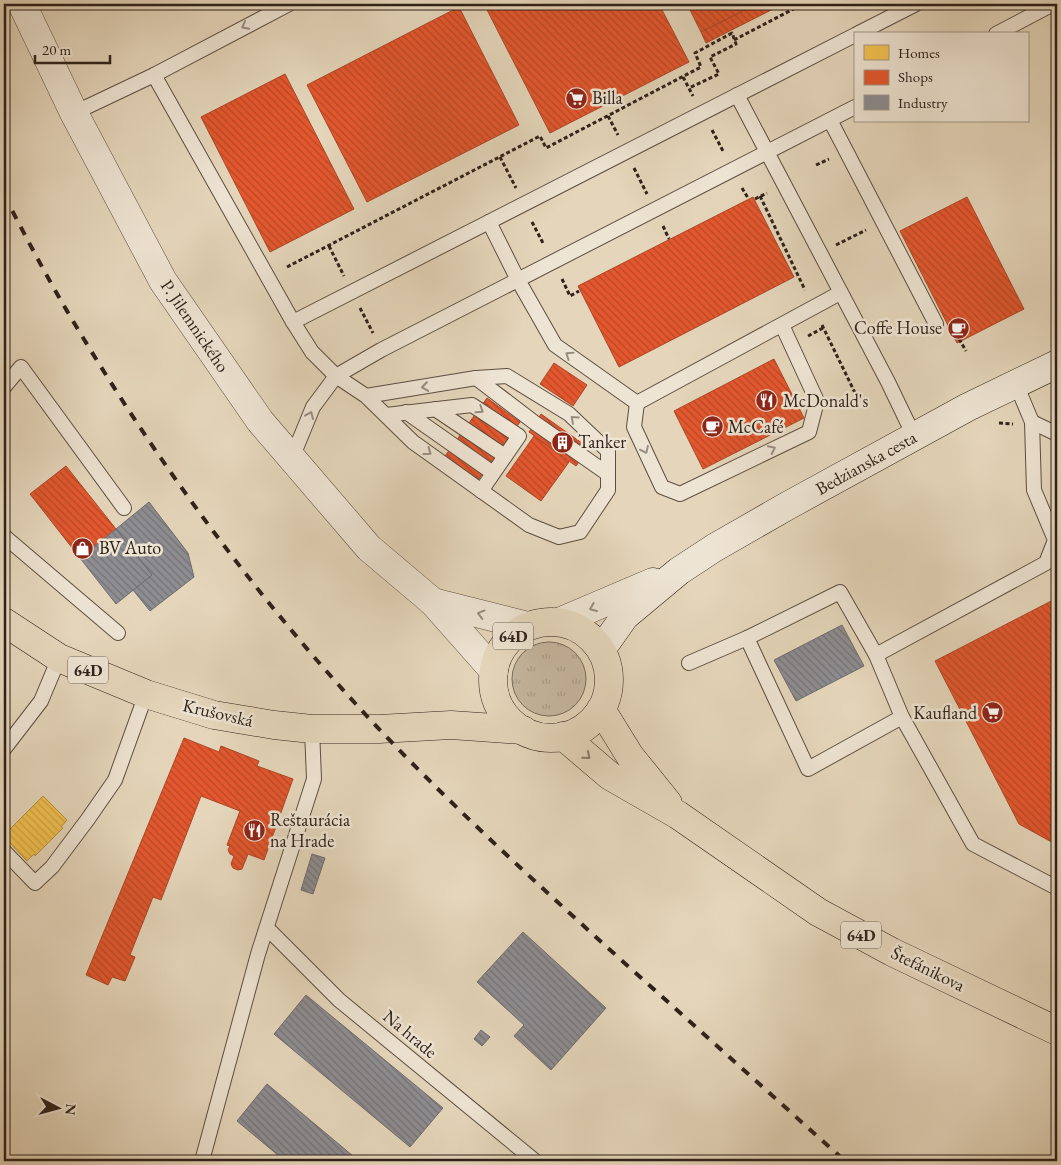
<svg xmlns="http://www.w3.org/2000/svg" width="1061" height="1165" viewBox="0 0 1061 1165" font-family="'EB Garamond',serif">
	<style>
		.grass { fill: url(#grass-tufts); stroke: #7a6c5d }
		.homes { fill: url(#homes-back-hatch); stroke: #b7913e }
		.shops { fill: url(#shops-back-hatch); stroke: #ad4728 }
		.industry { fill: url(#industry-back-hatch); stroke: #706d6e }
		.lines { fill: none; stroke-linecap: round; stroke-linejoin: round }
		.lane-casing { stroke: #5c4e42; stroke-width: 16 }
		.street-casing { stroke: #5c4e42; stroke-width: 29 }
		.secondary-casing { stroke: #2e211a; stroke-width: 29 }
		.primary-casing { stroke: #2e211a; stroke-width: 29 }
		.path { stroke: #2e211a; stroke-width: 3; stroke-dasharray: 4 2.5; stroke-linecap: butt }
		.lane { stroke: #eee4d3; stroke-width: 14 }
		.street { stroke: #eee4d3; stroke-width: 28 }
		.secondary { stroke: #eee4d3; stroke-width: 28 }
		.primary { stroke: #e5d6bb; stroke-width: 28 }
		.rail { stroke: #2e211a; stroke-width: 4; stroke-dasharray: 9 9; stroke-linecap: butt }
		.oneway { stroke: #988c80 }
		.oneway2 { stroke: #8a7c6a }
		.labels { text-anchor: middle; stroke-width: 5; stroke-linejoin: round; paint-order: stroke }
		.shield { fill: #eee4d3; stroke: #685c52; stroke-width: 1 }
		.shield-label { font-size: 16px; font-weight: bold; fill: #2e211a }
		.poi-label { font-size: 18px; fill: #2e211a; stroke: #eee4d3; text-anchor: start }
		.street-label { font-size: 18px; fill: #2e211a; stroke: #eee4d3 }
	</style>
	<defs>
		<pattern id="grass-tufts" width="24" height="20" patternUnits="userSpaceOnUse" patternTransform="scale(1.25)"><rect width="24" height="20" fill="#c6b7a0"/><path d="M3 7l-1-3M5 7V3M7 7l1-3M15 17l-1-3M17 17v-4M19 17l1-3" fill="none" stroke="#aa9d89"/></pattern>
		<pattern id="homes-back-hatch" width="6" height="6" patternUnits="userSpaceOnUse" patternTransform="scale(1.25)"><rect width="6" height="6" fill="#f2c14e"/><path d="M-1 5l2 2M0 0l6 6M5-1l2 2" fill="none" stroke="#d0a644"/></pattern>
		<pattern id="shops-back-hatch" width="6" height="6" patternUnits="userSpaceOnUse" patternTransform="scale(1.25)"><rect width="6" height="6" fill="#e4572e"/><path d="M-1 5l2 2M0 0l6 6M5-1l2 2" fill="none" stroke="#b94826"/></pattern>
		<pattern id="industry-back-hatch" width="6" height="6" patternUnits="userSpaceOnUse" patternTransform="scale(1.25)"><rect width="6" height="6" fill="#8d8d92"/><path d="M-1 5l2 2M0 0l6 6M5-1l2 2" fill="none" stroke="#747376"/></pattern>
	</defs>
	<rect width="100%" height="100%" fill="#e5d6bb"/>
	<filter id="stains"><feTurbulence type="fractalNoise" baseFrequency=".004" numOctaves="4"/><feColorMatrix values="0 0 0 0 .2 0 0 0 0 .09 0 0 0 0 .02 0 0 0 .5 -.17"/></filter>
	<radialGradient id="worn" r=".72"><stop offset=".6" stop-color="#630" stop-opacity="0"/><stop offset="1" stop-color="#630" stop-opacity=".3"/></radialGradient>
	<circle class="grass" cx="549" cy="679" r="37"/>
	<path class="homes" d="M43,796L67,820L61,827L63,828L35,856L34,854L27,861L4,837V835Z"/>
	<g class="shops">
		<path d="M484,4H659L689,62L550,133Z"/>
		<path d="M687,4H757L701,32Z"/>
		<path d="M757,4H783L706,43L701,32Z"/>
		<path d="M459,7L519,125L367,202L307,85Z"/>
		<path d="M285,74L354,209L270,252L201,117Z"/>
		<path d="M753,197L794,277L619,367L578,286Z"/>
		<path d="M967,197L1024,309L957,343L900,231Z"/>
		<path d="M774,359L804,418L703,469L674,411Z"/>
		<path d="M554,363L587,385L573,406L540,384Z"/>
		<path d="M487,398L520,422L473,487L440,463Z"/>
		<path d="M541,414L589,448L576,466L529,432Z"/>
		<path d="M534,436L569,462L541,501L506,476Z"/>
		<path d="M66,466L116,529L80,558L30,494Z"/>
		<path d="M1057,598V845L1019,824L935,661Z"/>
		<path d="M184,738L219,752L221,746L259,761L257,766L293,779L264,860L248,854L242,869L238,870L233,868L231,864L234,856L230,854L228,850L230,846L227,845L240,811L201,796L161,900L153,897L130,955L135,957L125,981L112,977L108,985L86,975Z"/>
	</g>
	<g class="industry">
		<path d="M149,502L188,553L194,577L150,611L133,590L152,575L116,529Z"/>
		<path d="M116,529L152,575L116,604L80,558Z"/>
		<path d="M842,625L864,666L796,701L774,660Z"/>
		<path d="M312,854L325,858L313,894L301,890Z"/>
		<path d="M523,932L606,1008L551,1070L514,1036L524,1025L477,982Z"/>
		<path d="M306,995L443,1108L410,1147L274,1034Z"/>
		<path d="M481,1030L490,1037L482,1046L474,1039Z"/>
		<path d="M267,1084L359,1161H285L237,1121Z"/>
	</g>
	<g class="lines">
		<defs>
			<g id="lane">
				<path d="M857,34L916,4"/>
				<path d="M996,34L1053,4"/>
				<path d="M154,75L293,322L312,352L336,376L366,396L413,442L529,525L559,537L580,532L608,490V451L569,414L507,376L476,378L366,396"/>
				<path d="M737,95L888,382L914,436"/>
				<path d="M74,113L154,75L289,4"/>
				<path d="M830,120L936,324"/>
				<path d="M489,222L518,280L555,345L637,403"/>
				<path d="M293,322L855,35"/>
				<path d="M476,378L535,423L608,474"/>
				<path d="M4,387L21,367L124,508"/>
				<path d="M637,403L634,427L662,487L680,494L809,432L817,401L782,325"/>
				<path d="M637,403L840,293"/>
				<path d="M435,409L505,456"/>
				<path d="M406,412L493,473"/>
				<path d="M386,415L472,405L519,436L481,491"/>
				<path d="M1032,422L1057,434"/>
				<path d="M292,458L313,407L336,376L381,350L855,107"/>
				<path d="M4,536L118,633"/>
				<path d="M747,638L808,769L902,717"/>
				<path d="M876,655L1046,563L1055,540L1034,490L1032,422L1016,384"/>
				<path d="M689,663L747,638L840,592L876,655L902,717L973,844L1057,888"/>
				<path d="M4,749L41,701L59,658"/>
				<path d="M4,851L35,883L52,867L88,819L115,780L146,694"/>
				<path d="M267,928L339,1000L535,1161"/>
				<path d="M202,1161L258,954L314,779L312,729"/>
			</g>
			<g id="street">
				<path d="M22,4L74,113L163,281L260,421L369,548L433,602L494,671"/>
				<path d="M433,602L528,626"/>
			</g>
			<g id="secondary">
				<path d="M559,622L653,582"/>
				<path d="M601,650L625,616L679,571L714,548L789,505L968,407L1057,364"/>
			</g>
			<g id="primary">
				<path d="M4,622L59,658L146,694L214,715L274,725L312,729H379L451,725L523,730"/>
				<circle cx="551" cy="680" r="58"/>
				<path d="M601,709L630,756L668,803"/>
				<path d="M563,736L610,776L678,815L818,912L892,952L1057,1031"/>
			</g>
		</defs>
		<use href="#lane" class="lane-casing"/>
		<use href="#street" class="street-casing"/>
		<use href="#secondary" class="secondary-casing"/>
		<use href="#primary" class="primary-casing"/>
		<g class="path">
			<path d="M734,40L803,4"/>
			<path d="M683,77L693,96"/>
			<path d="M608,116L618,135"/>
			<path d="M712,130L724,153"/>
			<path d="M500,157L516,188"/>
			<path d="M816,165L829,159"/>
			<path d="M634,168L647,194"/>
			<path d="M742,188L748,198"/>
			<path d="M760,196L805,290"/>
			<path d="M755,199L767,193"/>
			<path d="M532,222L544,245"/>
			<path d="M663,226L669,239"/>
			<path d="M836,245L866,230"/>
			<path d="M329,246L344,276"/>
			<path d="M287,267L540,136L546,148L701,67L695,53L732,33L736,44L710,57L719,74L689,88"/>
			<path d="M562,279L570,296L579,291"/>
			<path d="M360,308L373,333"/>
			<path d="M822,325L858,399"/>
			<path d="M808,336L823,328"/>
			<path d="M959,339L966,351"/>
			<path d="M999,423L1013,424"/>
		</g>
		<use href="#lane" class="lane"/>
		<use href="#street" class="street"/>
		<use href="#secondary" class="secondary"/>
		<use href="#primary" class="primary"/>
		<path class="rail" d="M4,195C28,241 52,287 79,331C165,474 265,608 379,729C452,806 531,878 609,949C688,1020 766,1090 845,1161"/>
	</g>
	<defs><path id="oneway-chevron" d="M-2-3.5L2.5 0L-2 3.5" fill="none" stroke-width="1.6" stroke-linecap="round" stroke-linejoin="round" transform="scale(1.25)"/></defs>
	<g class="oneway">
		<use href="#oneway-chevron" transform="translate(245 26) rotate(152)"/>
		<use href="#oneway-chevron" transform="translate(569 355) rotate(-145)"/>
		<use href="#oneway-chevron" transform="translate(425 387) rotate(171)"/>
		<use href="#oneway-chevron" transform="translate(480 410) rotate(33)"/>
		<use href="#oneway-chevron" transform="translate(310 415) rotate(-67)"/>
		<use href="#oneway-chevron" transform="translate(574 419) rotate(-138)"/>
		<use href="#oneway-chevron" transform="translate(772 449) rotate(-26)"/>
		<use href="#oneway-chevron" transform="translate(645 450) rotate(65)"/>
		<use href="#oneway-chevron" transform="translate(428 452) rotate(36)"/>
		<use href="#oneway-chevron" transform="translate(593 608) rotate(157)"/>
		<use href="#oneway-chevron" transform="translate(481 614) rotate(-165)"/>
	</g>
	<use class="oneway2" href="#oneway-chevron" transform="translate(587 756) rotate(40)"/>
	<defs>
		<symbol id="supermarket-disc" viewBox="-11 -11 22 22"><circle r="9.5" fill="#8f2418" stroke="#eee4d3"/><path d="M-6-5.5h2.5l.6 2H6L4.5 2H-2.5L-4.4-4H-6ZM-1.5 3.2a1.3 1.3 0 1 0 .1 0ZM3 3.2a1.3 1.3 0 1 0 .1 0Z" fill="#fff"/></symbol>
		<symbol id="cafe-disc" viewBox="-11 -11 22 22"><circle r="9.5" fill="#8f2418" stroke="#eee4d3"/><path d="M-5.5-4.5H6V0H3Q3 3.5 0 3.5H-2.5Q-5.5 3.5-5.5 0ZM3-3.2v2h1.7v-2ZM-6 4.5H4V6H-6Z" fill="#fff"/></symbol>
		<symbol id="restaurant-disc" viewBox="-11 -11 22 22"><circle r="9.5" fill="#8f2418" stroke="#eee4d3"/><path d="M-5-6h1v4h1v-4h1v4h1v-4h1v5L-1.5 .5V6h-2V.5L-5-1ZM5-6V6H3V1.5H1.5Q1.5-4 5-6Z" fill="#fff"/></symbol>
		<symbol id="building-disc" viewBox="-11 -11 22 22"><circle r="9.5" fill="#8f2418" stroke="#eee4d3"/><path d="M-4-6H4V6H1V3H-1V6H-4ZM-2.5-4.3h1.7v1.8h-1.7ZM.8-4.3h1.7v1.8H.8ZM-2.5-1h1.7V.8h-1.7ZM.8-1h1.7V.8H.8Z" fill="#fff"/></symbol>
		<symbol id="shop-disc" viewBox="-11 -11 22 22"><circle r="9.5" fill="#8f2418" stroke="#eee4d3"/><path d="M-5-2.5h2.3a2.7 3.5 0 0 1 5.4 0H5L5.5 6h-11ZM-1.5-2.5h3a1.5 2.3 0 0 0-3 0Z" fill="#fff"/></symbol>
	</defs>
	<g fill-rule="evenodd">
		<use href="#supermarket-disc" x="564" y="86" width="25" height="25"/>
		<use href="#cafe-disc" x="946" y="316" width="25" height="25"/>
		<use href="#restaurant-disc" x="754" y="388" width="25" height="25"/>
		<use href="#cafe-disc" x="700" y="414" width="25" height="25"/>
		<use href="#building-disc" x="550" y="430" width="25" height="25"/>
		<use href="#shop-disc" x="70" y="536" width="25" height="25"/>
		<use href="#supermarket-disc" x="980" y="700" width="25" height="25"/>
		<use href="#restaurant-disc" x="242" y="818" width="25" height="25"/>
	</g>
	<g class="labels">
		<g class="shield">
			<rect x="493" y="622.5" width="40" height="27" rx="4"/>
			<rect x="68" y="656.5" width="40" height="27" rx="4"/>
			<rect x="841" y="921.5" width="40" height="27" rx="4"/>
		</g>
		<g class="shield-label">
			<text x="513" y="642">64D</text>
			<text x="88" y="676">64D</text>
			<text x="861" y="941">64D</text>
		</g>
		<g class="poi-label">
			<text x="592" y="104">Billa</text>
			<text x="942" y="334" text-anchor="end">Coffe House</text>
			<text x="783" y="407">McDonald's</text>
			<text x="728" y="433">McCafé</text>
			<text x="578" y="448">Tanker</text>
			<text x="99" y="554">BV Auto</text>
			<text x="977" y="719" text-anchor="end">Kaufland</text>
			<text x="270" y="826">Reštaurácia<tspan x="270" dy="21">na Hrade</tspan></text>
		</g>
		<g class="street-label">
			<text transform="translate(195 326) rotate(56)" y="6">P. Jilemnického</text>
			<text transform="translate(866 463) rotate(-29)" y="6">Bedzianska cesta</text>
			<text transform="translate(218 713) rotate(13)" y="6">Krušovská</text>
			<text transform="translate(928 969) rotate(26)" y="6">Štefánikova</text>
			<text transform="translate(410 1034) rotate(40)" y="6">Na hrade</text>
		</g>
	</g>
	<rect width="1061" height="1165" fill="none" stroke="#e5d6bb" stroke-width="20"/>
	<rect x="5" y="5" width="1051" height="1155" fill="none" stroke="#2e211a" stroke-width="2.5"/>
	<rect x="10" y="10" width="1041" height="1145" fill="none" stroke="#2e211a"/>
	<rect x="854" y="32" width="175" height="90" fill="#eee4d3" stroke="#a19689"/>
	<rect x="864" y="45" width="25" height="15" fill="#f2c14e" stroke="#a19689"/>
	<text x="898" y="58" font-size="15" fill="#2e211a">Homes</text>
	<rect x="864" y="70" width="25" height="15" fill="#e4572e" stroke="#a19689"/>
	<text x="898" y="82" font-size="15" fill="#2e211a">Shops</text>
	<rect x="864" y="95" width="25" height="15" fill="#8d8d92" stroke="#a19689"/>
	<text x="898" y="108" font-size="15" fill="#2e211a">Industry</text>
	<g transform="translate(58 1108) rotate(96)" stroke="#eee4d3" stroke-width="4" paint-order="stroke">
	<path d="M0-4L9 19L0 12L-9 19Z" fill="#2e211a"/>
	<text y="-8" font-size="14" font-weight="bold" text-anchor="middle" fill="#2e211a">N</text>
	</g>
	<path d="M35 55v8h75v-8" fill="none" stroke="#2e211a" stroke-width="2.5"/>
	<text x="42" y="55" font-size="15" fill="#2e211a" stroke="#eee4d3" stroke-width="4" paint-order="stroke">20 m</text>
	<rect width="100%" height="100%" filter="url(#stains)"/>
	<rect width="100%" height="100%" fill="url(#worn)"/>
</svg>
